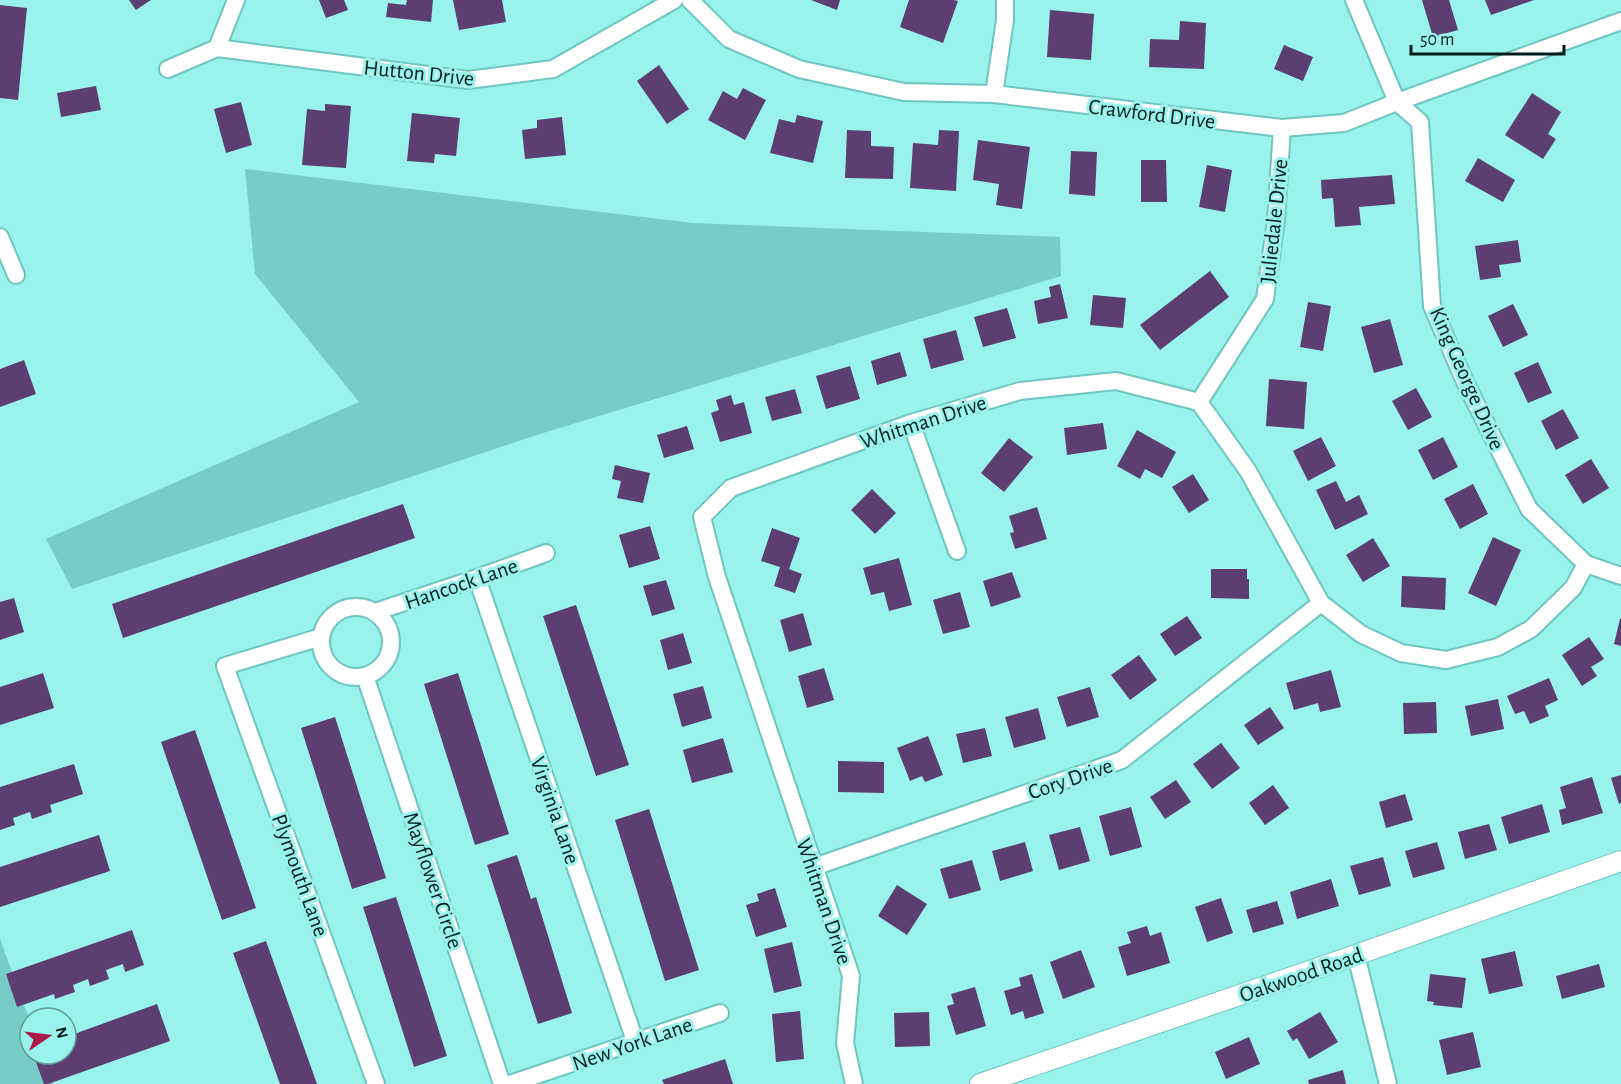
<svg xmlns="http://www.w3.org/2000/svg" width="1621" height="1084" viewBox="0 0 1621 1084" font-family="'Alegreya Sans',sans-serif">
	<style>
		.green { fill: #78ccc7 }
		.building { fill: #5c3f70 }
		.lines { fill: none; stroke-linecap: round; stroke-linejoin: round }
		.minor-casing { stroke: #6ec6c0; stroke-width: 20 }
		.tertiary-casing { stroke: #6ec6c0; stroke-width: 22 }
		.minor { stroke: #fff; stroke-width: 16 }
		.tertiary { stroke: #fff; stroke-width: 20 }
		.labels { text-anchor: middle; stroke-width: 6; stroke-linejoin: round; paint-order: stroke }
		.street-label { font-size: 22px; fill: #011c1b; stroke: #9af2ec }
	</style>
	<rect width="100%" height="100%" fill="#9af2ec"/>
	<g class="green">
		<path d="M245,169L693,223L1060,237L1061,276L540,434L72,589L46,539L359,402L255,274Z"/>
		<path d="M0,939L30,1021V1054H42L53,1084H0Z"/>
	</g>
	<g class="building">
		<path d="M129,0H151L136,10Z"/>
		<path d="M319,0H344L348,10L326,18Z"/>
		<path d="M407,0H433L431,22L386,17L388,3L406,5Z"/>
		<path d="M453,0H502L506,22L459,30Z"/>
		<path d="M811,0H840L837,10Z"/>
		<path d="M909,0H954L958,1L943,43L900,27Z"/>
		<path d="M1422,0H1449L1458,30L1433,37Z"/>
		<path d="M1485,0H1534L1491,15Z"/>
		<path d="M0,5L27,8L18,100L0,98Z"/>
		<path d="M1050,10L1094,14L1091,60L1047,57Z"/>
		<path d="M1180,21L1206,23L1204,69L1149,67L1150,39L1179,40Z"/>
		<path d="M1284,45L1313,57L1303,81L1274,69Z"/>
		<path d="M659,65L689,109L667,124L637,81Z"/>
		<path d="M96,86L101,110L61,117L57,93Z"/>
		<path d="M743,88L766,100L745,140L708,120L723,91L737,99Z"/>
		<path d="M1532,93L1561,112L1548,134L1556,139L1543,159L1505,135Z"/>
		<path d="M241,102L252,145L226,153L214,109Z"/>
		<path d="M325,104L351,106L346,168L302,165L307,109L325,111Z"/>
		<path d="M412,113L460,118L456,156L435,154L434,163L407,161Z"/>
		<path d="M797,115L823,121L813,163L770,153L779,119L795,123Z"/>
		<path d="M562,117L566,155L525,159L522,130L537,128V120Z"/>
		<path d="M847,130L871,131V146L894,147L893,179L845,178Z"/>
		<path d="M939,130L959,131L956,191L910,188L913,143L938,145Z"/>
		<path d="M978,140L1030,147L1022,209L996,205L999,184L973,180Z"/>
		<path d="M1071,151L1097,152L1095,196L1069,194Z"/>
		<path d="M1478,158L1515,180L1503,202L1465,181Z"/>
		<path d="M1141,160H1166L1167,202H1141Z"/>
		<path d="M1207,165L1232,170L1225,212L1199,207Z"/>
		<path d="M1392,175L1395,204L1359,207L1361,225L1335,227L1333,198L1322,199L1321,180Z"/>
		<path d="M1518,240L1521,262L1499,265L1501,277L1480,280L1475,246Z"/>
		<path d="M1210,271L1229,297L1160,350L1140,325Z"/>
		<path d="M1060,284L1068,318L1038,324L1034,301L1051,297L1049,287Z"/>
		<path d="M1093,295L1126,298L1123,328L1090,325Z"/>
		<path d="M1308,302L1331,306L1323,351L1300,347Z"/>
		<path d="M1513,304L1528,335L1503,347L1488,316Z"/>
		<path d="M1007,308L1016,338L983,347L974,317Z"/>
		<path d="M1390,319L1403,365L1374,373L1361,327Z"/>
		<path d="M956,330L964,360L931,369L923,339Z"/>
		<path d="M900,352L907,376L877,385L871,361Z"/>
		<path d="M24,360L36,394L0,407V369Z"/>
		<path d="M1538,362L1552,393L1528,403L1514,373Z"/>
		<path d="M850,366L860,399L826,409L816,376Z"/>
		<path d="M1269,379L1307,382L1304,429L1266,426Z"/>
		<path d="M1416,388L1432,417L1408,430L1392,401Z"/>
		<path d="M795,389L802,413L772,421L765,397Z"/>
		<path d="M731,395L734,405L744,402L752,433L720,442L711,413L719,410L716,400Z"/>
		<path d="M1563,409L1579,438L1556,450L1541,421Z"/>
		<path d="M1103,423L1107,449L1067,455L1064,428Z"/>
		<path d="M687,426L694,449L664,458L657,435Z"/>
		<path d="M1137,430L1176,452L1162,478L1145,469L1140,479L1117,466Z"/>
		<path d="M1321,437L1336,466L1308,481L1293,451Z"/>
		<path d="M1443,437L1458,467L1433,480L1418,450Z"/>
		<path d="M1009,438L1033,457L1004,492L981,473Z"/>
		<path d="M1591,459L1609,488L1583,504L1565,475Z"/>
		<path d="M615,465L650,473L643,503L617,498L621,481L612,479Z"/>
		<path d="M1193,474L1209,500L1189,513L1172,487Z"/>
		<path d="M1336,481L1346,502L1359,495L1368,514L1335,530L1316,490Z"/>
		<path d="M1473,484L1488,514L1460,529L1444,499Z"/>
		<path d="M872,489L896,513L875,534L851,510Z"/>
		<path d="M403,504L415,538L123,638L112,604Z"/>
		<path d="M1037,507L1047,539L1015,549L1010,533L1014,532L1009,516Z"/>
		<path d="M650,526L660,559L629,568L619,535Z"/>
		<path d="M772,528L800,538L789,569L802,574L795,593L774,586L780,567L761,561Z"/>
		<path d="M1493,537L1521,550L1496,606L1468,593Z"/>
		<path d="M1373,538L1390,566L1363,582L1346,555Z"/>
		<path d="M899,558L912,605L889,611L884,592L871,595L863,568Z"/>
		<path d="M1211,569H1247V579H1249V599L1211,598Z"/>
		<path d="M1012,572L1021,597L991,607L983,581Z"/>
		<path d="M1402,576L1446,578L1445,610L1401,607Z"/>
		<path d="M666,580L675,609L652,616L643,586Z"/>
		<path d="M960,592L970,627L943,634L933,600Z"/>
		<path d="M14,598L24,632L0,640V602Z"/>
		<path d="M576,605L629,765L596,776L543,616Z"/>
		<path d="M803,613L812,645L789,652L780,620Z"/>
		<path d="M1187,616L1202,638L1175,656L1160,634Z"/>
		<path d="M1620,619H1621V646L1614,644Z"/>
		<path d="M683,633L692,663L668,670L660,640Z"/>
		<path d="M1589,637L1604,659L1591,667L1597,676L1582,686L1562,655Z"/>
		<path d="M1139,655L1157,680L1130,700L1111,675Z"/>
		<path d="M824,668L834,700L807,708L798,676Z"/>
		<path d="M1331,670L1341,707L1320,712L1318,703L1294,710L1286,683Z"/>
		<path d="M43,673L54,708L0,725V687Z"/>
		<path d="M458,673L509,834L475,845L424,684Z"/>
		<path d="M1549,678L1558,700L1545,706L1549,716L1530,724L1524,711L1515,714L1507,696Z"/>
		<path d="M703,686L712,718L682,727L673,694Z"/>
		<path d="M1090,687L1099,717L1067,727L1057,697Z"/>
		<path d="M1498,699L1504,729L1471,736L1465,706Z"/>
		<path d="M1436,702L1437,733L1404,734L1403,703Z"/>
		<path d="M1270,707L1284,728L1258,745L1244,725Z"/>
		<path d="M1038,708L1046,739L1014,748L1005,717Z"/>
		<path d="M335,717L386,878L352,889L301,728Z"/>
		<path d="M985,728L992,756L963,763L956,734Z"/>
		<path d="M195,730L256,908L222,920L161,742Z"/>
		<path d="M928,736L943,775L925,782L922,776L910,781L897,748Z"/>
		<path d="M723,738L733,772L692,783L683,750Z"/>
		<path d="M1221,743L1240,768L1212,789L1193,764Z"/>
		<path d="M838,761L884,762V793L838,792Z"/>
		<path d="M74,764L83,794L50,805L52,812L32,819L30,812L13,818L15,825L0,830V787Z"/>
		<path d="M1621,775V803L1619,804L1611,778Z"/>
		<path d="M1592,777L1603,813L1562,825L1559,810L1566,808L1560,787Z"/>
		<path d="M1176,780L1191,802L1165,819L1150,797Z"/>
		<path d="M1273,785L1289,808L1265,825L1249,803Z"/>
		<path d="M1405,794L1413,820L1386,828L1379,802Z"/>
		<path d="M1542,804L1550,832L1509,844L1501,817Z"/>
		<path d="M1131,807L1142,847L1110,856L1099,816Z"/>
		<path d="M649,809L699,970L665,981L615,820Z"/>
		<path d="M1489,824L1497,850L1465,859L1458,832Z"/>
		<path d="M1080,827L1090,861L1059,870L1049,835Z"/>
		<path d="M99,835L110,871L0,907V867Z"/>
		<path d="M1025,842L1033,871L1000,881L992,851Z"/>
		<path d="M1437,842L1445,869L1413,878L1405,851Z"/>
		<path d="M517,855L531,899L536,897L572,1013L538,1024L487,865Z"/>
		<path d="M1383,857L1391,886L1359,895L1350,866Z"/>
		<path d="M972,860L981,890L949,899L940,869Z"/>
		<path d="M1331,879L1339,906L1297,919L1290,892Z"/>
		<path d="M897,885L927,904L907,935L878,916Z"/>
		<path d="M775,888L787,927L756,937L746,905L759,901L757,894Z"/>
		<path d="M396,897L447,1056L414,1067L363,907Z"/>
		<path d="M1221,898L1233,933L1207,942L1195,907Z"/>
		<path d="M1277,901L1284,924L1253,933L1246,910Z"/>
		<path d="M1147,926L1150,936L1161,932L1170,963L1127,976L1118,947L1131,943L1127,932Z"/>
		<path d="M132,930L144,965L125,972L123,964L106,970L109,979L90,986L88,979L73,985L75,992L55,999L54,994L17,1007L6,974Z"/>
		<path d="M266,941L317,1084H280L233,953Z"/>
		<path d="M792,942L802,986L774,993L764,949Z"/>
		<path d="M1081,950L1095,987L1063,999L1050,962Z"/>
		<path d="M1515,951L1523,986L1489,994L1481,959Z"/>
		<path d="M1599,964L1605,987L1562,999L1556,976Z"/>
		<path d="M1032,974L1044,1013L1025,1019L1023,1011L1011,1015L1004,991L1021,986L1019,978Z"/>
		<path d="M1430,974L1466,978L1462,1008L1433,1005L1434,1002L1427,1001Z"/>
		<path d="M975,987L986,1026L956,1035L947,1006L954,1004L951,994Z"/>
		<path d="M157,1004L170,1041L48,1084H44L33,1054H66V1037Z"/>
		<path d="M800,1011L804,1059L776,1062L772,1014Z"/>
		<path d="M929,1012L930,1046L895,1047L894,1013Z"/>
		<path d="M1320,1012L1338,1042L1309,1059L1297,1038L1293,1041L1287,1031Z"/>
		<path d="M1473,1032L1481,1067L1447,1075L1439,1040Z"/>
		<path d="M1249,1037L1260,1064L1226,1079L1215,1052Z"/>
		<path d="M725,1059L733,1084H664L662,1080Z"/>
		<path d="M1343,1070L1346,1084H1309L1308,1080Z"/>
	</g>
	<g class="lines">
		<defs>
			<g id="minor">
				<path d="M690,0L729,39L799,69L904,92L994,94L1282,128L1344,123L1397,102L1621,21"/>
				<path d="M1354,0L1397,102L1420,122L1432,306L1466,384L1529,509L1586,564L1621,576"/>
				<path d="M217,48L468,80L553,69L674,0"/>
				<path d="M168,69L217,48L236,0"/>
				<path d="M994,94L1005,20V0"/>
				<path d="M0,237L16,275"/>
				<path d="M1199,402L1265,299L1276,220L1282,128"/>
				<path d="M911,423L957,551"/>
				<path d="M477,578L635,1041"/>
				<circle cx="356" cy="642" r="35"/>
				<path d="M375,612L477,578L546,553"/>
				<path d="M321,637L225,666L376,1084"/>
				<path d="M365,676L502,1084"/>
				<path d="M814,867L1122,760L1321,603"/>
				<path d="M1356,955L1388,1084"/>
				<path d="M510,1084L720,1013"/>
				<path d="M854,1084L845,1043L851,976L717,577L702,517L731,488L911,423L1020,391L1116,381L1199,402L1248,471L1321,603L1361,634L1401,653L1446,660L1498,647L1531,629L1573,588L1586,564"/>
			</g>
			<path id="tertiary" d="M980,1084L1356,955L1621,861"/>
		</defs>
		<use href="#minor" class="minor-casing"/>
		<use href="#tertiary" class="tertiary-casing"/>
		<use href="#minor" class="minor"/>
		<use href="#tertiary" class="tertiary"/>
	</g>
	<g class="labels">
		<g class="street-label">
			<text transform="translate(419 72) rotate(6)" y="8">Hutton Drive</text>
			<text transform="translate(1152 113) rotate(7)" y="8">Crawford Drive</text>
			<text transform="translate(1273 221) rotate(-84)" y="8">Juliedale Drive</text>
			<text transform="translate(1468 378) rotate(66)" y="8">King George Drive</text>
			<text transform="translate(923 421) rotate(-18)" y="8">Whitman Drive</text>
			<text transform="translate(461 583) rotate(-19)" y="8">Hancock Lane</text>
			<text transform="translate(1070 778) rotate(-19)" y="8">Cory Drive</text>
			<text transform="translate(556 810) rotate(71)" y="8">Virginia Lane</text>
			<text transform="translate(301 875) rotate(70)" y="8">Plymouth Lane</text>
			<text transform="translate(434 880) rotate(71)" y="8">Mayflower Circle</text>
			<text transform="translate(825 901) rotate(71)" y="8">Whitman Drive</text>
			<text transform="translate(1301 974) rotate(-19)" y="8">Oakwood Road</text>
			<text transform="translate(632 1043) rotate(-19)" y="8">New York Lane</text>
		</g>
	</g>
	<g transform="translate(48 1036) rotate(76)"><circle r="28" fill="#9af2ec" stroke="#5d9c98" stroke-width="1.5"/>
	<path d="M0-4.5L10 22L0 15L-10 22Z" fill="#ac1847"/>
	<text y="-9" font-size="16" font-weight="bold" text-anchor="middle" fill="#011c1b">N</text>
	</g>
	<path d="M1411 45v9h153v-9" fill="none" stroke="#011c1b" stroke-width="3"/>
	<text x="1420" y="45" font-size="18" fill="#011c1b" stroke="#9af2ec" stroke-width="4.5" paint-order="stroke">50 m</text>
</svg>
